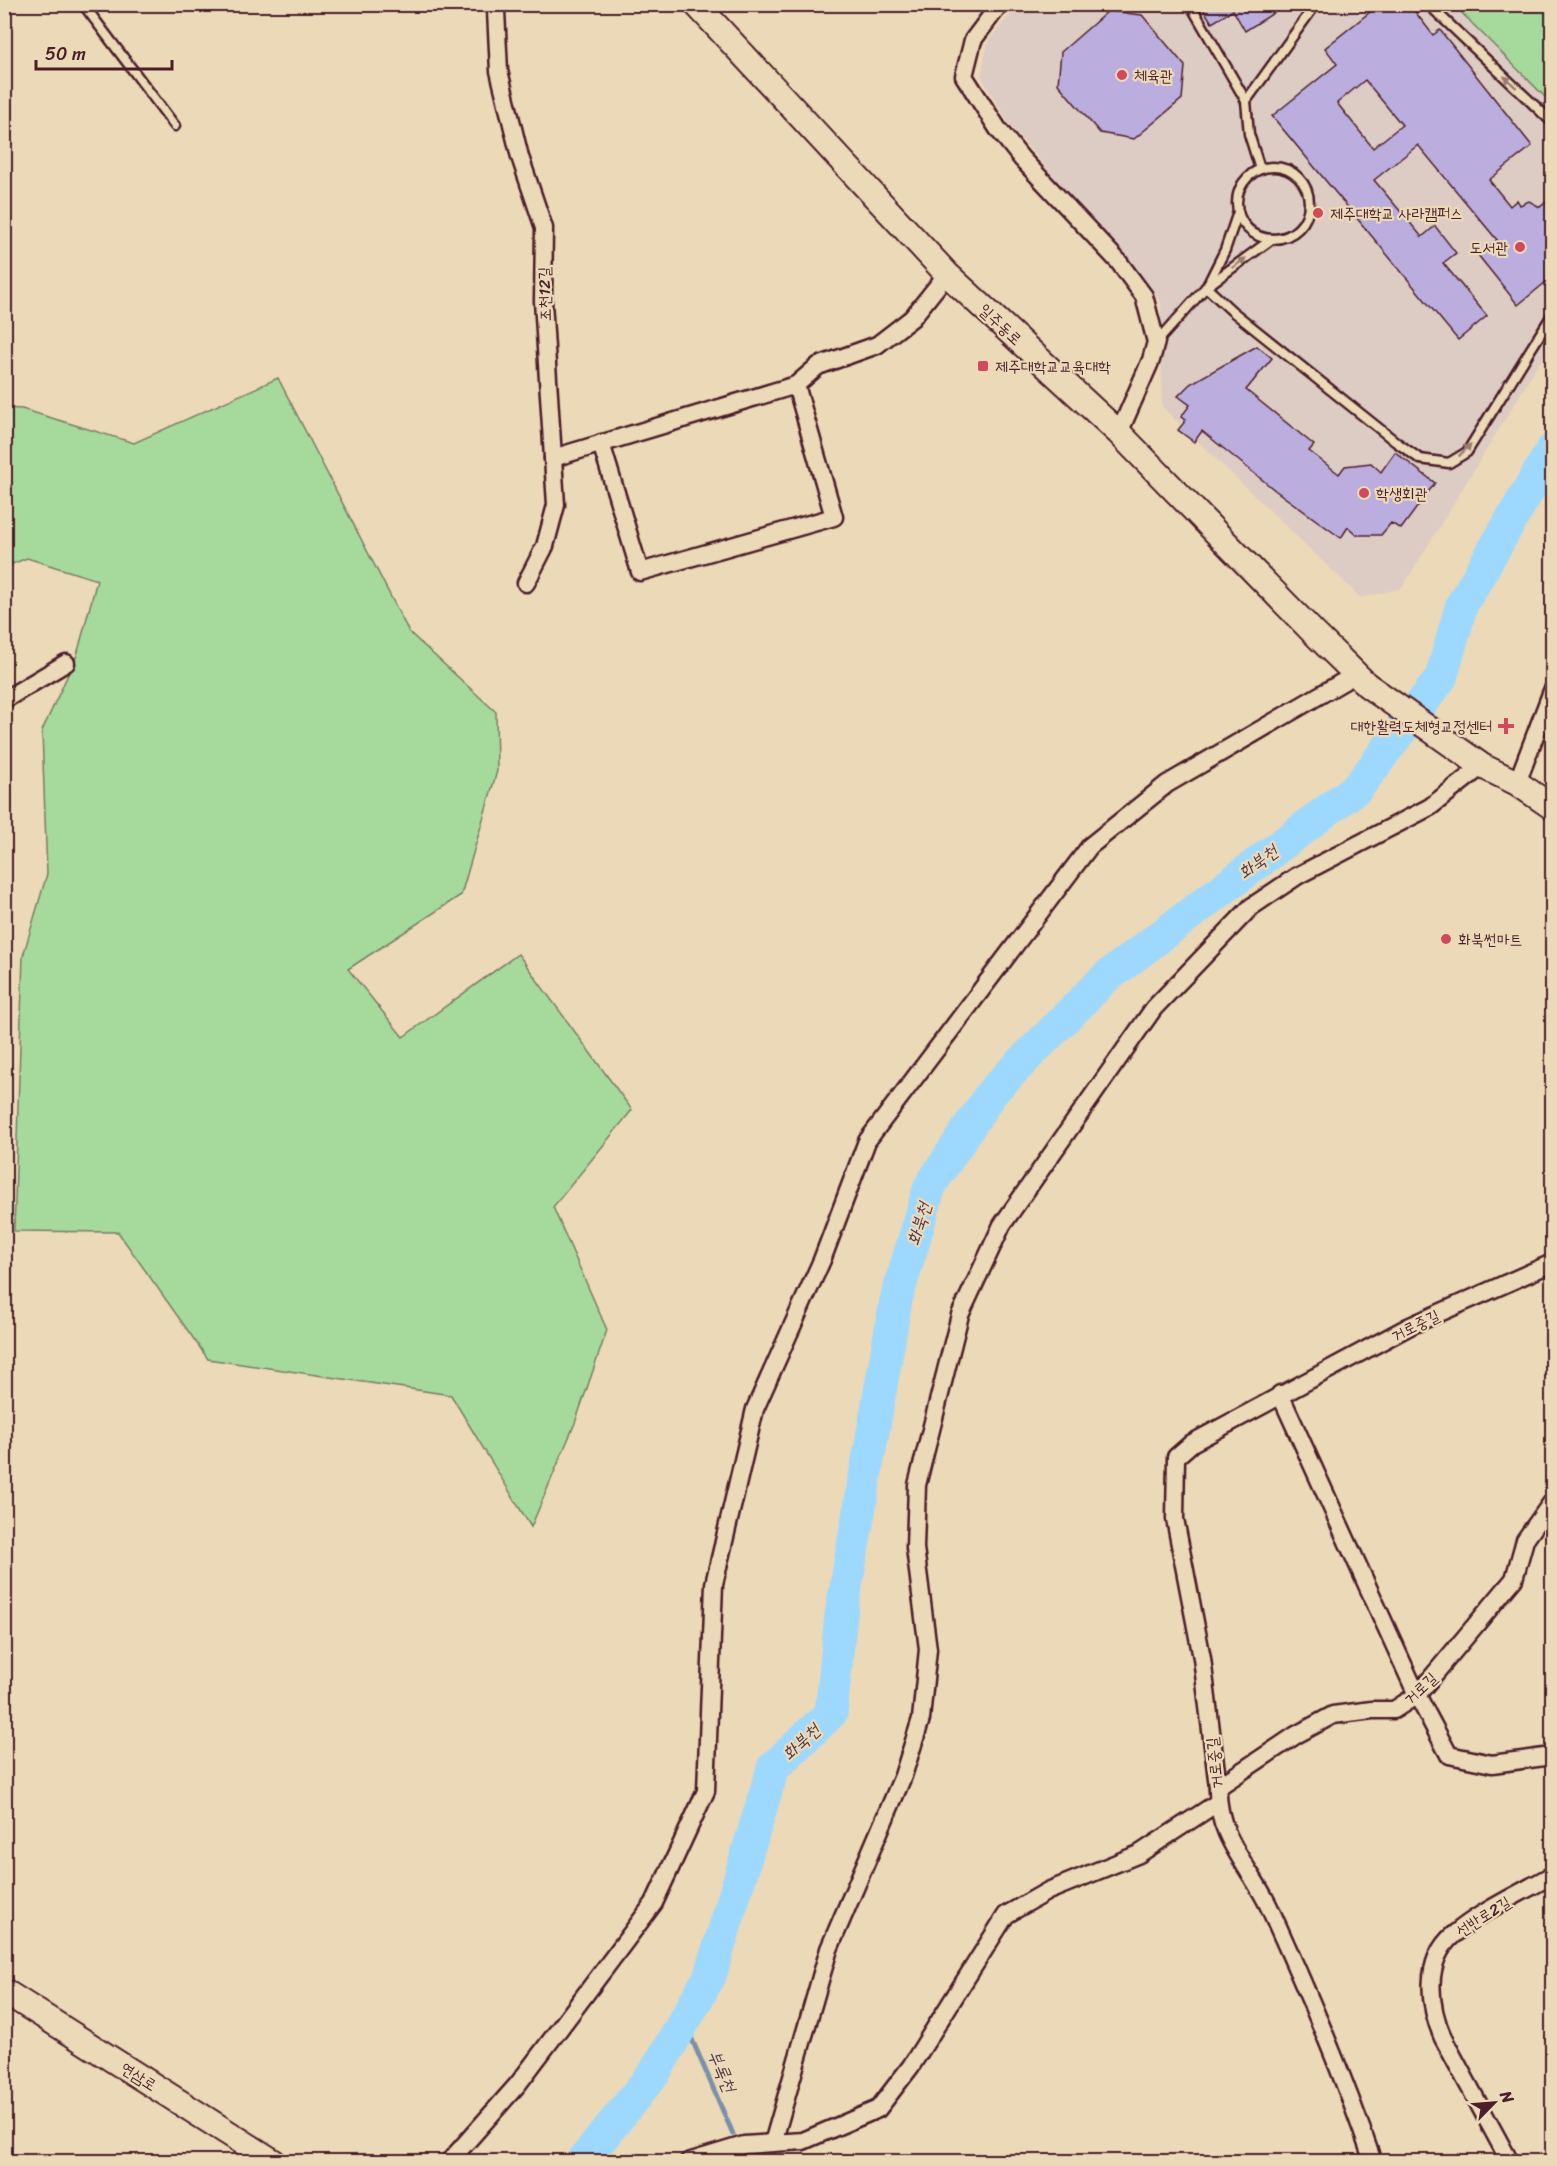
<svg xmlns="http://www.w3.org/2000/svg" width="1557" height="2166" viewBox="0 0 1557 2166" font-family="Sriracha,'Poor Story',sans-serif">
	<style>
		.built { fill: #ddccc3 }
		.green { fill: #a6da9c; stroke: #787c64; stroke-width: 1.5 }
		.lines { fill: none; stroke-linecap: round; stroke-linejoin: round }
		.stream { stroke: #7c8faa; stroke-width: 5 }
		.river { stroke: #9dd9fe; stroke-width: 33 }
		.building { fill: #bbaedf; stroke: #4a1f2b; stroke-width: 1.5; fill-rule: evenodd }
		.service-casing { stroke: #4a1f2b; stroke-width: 13 }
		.minor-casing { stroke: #4a1f2b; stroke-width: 21 }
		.secondary-casing { stroke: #4a1f2b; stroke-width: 28 }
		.service { stroke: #ecd9b7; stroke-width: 8 }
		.minor { stroke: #ecd9b7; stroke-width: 16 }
		.secondary { stroke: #ecd9b7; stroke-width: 24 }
		.oneway { fill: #9b7c71 }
		.poi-dot { fill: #d1495b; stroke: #ecd9b7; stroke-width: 2 }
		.labels { text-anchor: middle; stroke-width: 4.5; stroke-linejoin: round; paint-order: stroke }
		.poi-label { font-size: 16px; fill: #4a1f2b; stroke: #ecd9b7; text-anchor: start }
		.street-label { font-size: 16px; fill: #4a1f2b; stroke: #ecd9b7 }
		.water-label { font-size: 18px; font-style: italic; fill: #563b4b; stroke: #ecd9b7 }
	</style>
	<rect width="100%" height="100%" fill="#ecd9b7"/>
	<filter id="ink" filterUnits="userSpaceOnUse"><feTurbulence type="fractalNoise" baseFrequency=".0167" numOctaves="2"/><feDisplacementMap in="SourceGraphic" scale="12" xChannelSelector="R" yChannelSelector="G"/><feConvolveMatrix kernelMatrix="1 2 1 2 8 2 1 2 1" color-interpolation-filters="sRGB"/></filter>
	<g filter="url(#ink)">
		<path class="built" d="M1018,5H1552V342L1402,588L1361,598L1162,407L1161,302L1008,123L981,76L988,41Z"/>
		<g class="green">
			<path d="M1454,5H1552V104Z"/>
			<path d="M278,378L409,632L496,712L497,771L461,895L348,969L403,1037L518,954L632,1110L553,1207L607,1330L575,1423L531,1527L451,1395L208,1359L118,1232L14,1231L23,956L47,874L42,731L77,655L97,580L27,558L5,567V408L22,409L134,443Z"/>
		</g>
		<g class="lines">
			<path class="stream" d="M684,2021L733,2134"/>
			<path class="river" d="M582,2162L655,2072L710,1976L773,1768L831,1713L841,1615L896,1300L930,1186L992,1092L1104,979L1358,787L1441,678L1462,604L1552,450"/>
		</g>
		<g class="building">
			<path d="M1200,4H1288L1245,31L1233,10L1212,23Z"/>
			<path d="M1380,4H1409L1433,35L1440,30L1532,146L1489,180L1510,206L1517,200L1520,205L1529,201L1540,207L1552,197V277L1518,305L1478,255L1497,240L1418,145L1374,180L1422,237L1435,226L1456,253L1443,263L1487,316L1458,340L1272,116L1337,64L1325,48ZM1365,80L1402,125L1373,148L1337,103Z"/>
			<path d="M1108,11L1142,15L1185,66L1182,99L1134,139L1100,133L1058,84L1061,52Z"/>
			<path d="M1257,346L1272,358L1246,390L1314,445L1309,451L1339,474L1345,466L1371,463L1381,472L1395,452L1435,483L1401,529L1391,523L1381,535H1357L1348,527L1341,538L1276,491L1202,431L1194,442L1178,430L1186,420L1181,417L1190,405L1178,396L1190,384Z"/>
		</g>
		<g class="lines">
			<defs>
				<g id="service">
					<path d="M83,4L175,126"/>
					<path d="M1190,4L1246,101"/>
					<path d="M1428,4L1552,122"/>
					<circle cx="1273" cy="203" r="36"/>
					<path d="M1260,169L1249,134L1246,101L1316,4"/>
					<path d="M1208,284L1225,250L1238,212"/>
					<path d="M1206,287L1232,311L1396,442L1420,459L1449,463L1467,452L1552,315"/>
					<path d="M1157,342L1206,287L1272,239"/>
				</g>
				<g id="minor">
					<path d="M498,4L496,11L499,71L520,157L544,228L543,301L556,505L545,546L526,583"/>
					<path d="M1000,4L973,40L964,76L998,129L1022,159L1118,261L1144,296L1156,342L1151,360L1119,433"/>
					<path d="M601,443L640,572L834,517L796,385"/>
					<path d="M553,458L796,385L818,366L877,345L912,318L947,274"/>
					<path d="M4,700L66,663"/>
					<path d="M1517,783L1552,691"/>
					<path d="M1280,1394L1417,1695L1449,1755L1492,1764L1552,1756"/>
					<path d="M1218,1787L1296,1735L1333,1715L1372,1710H1394L1417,1695L1514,1579L1525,1540L1552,1502"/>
					<path d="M773,2143L829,1949L903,1776L921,1719L928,1649L915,1548L917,1485L960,1315L1002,1225L1154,1008L1251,907L1297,876L1430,807L1482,766"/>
					<path d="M449,2162L518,2084L654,1903L706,1791L714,1584L755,1409L822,1260L867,1141L1090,846L1167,784L1356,674"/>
					<path d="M688,2162L744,2145L803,2141L878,2109L911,2066L1006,1915L1048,1891L1139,1854L1217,1803"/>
					<path d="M1373,2162C1344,2076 1308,1993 1271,1911C1252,1868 1216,1838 1218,1787L1202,1658L1175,1519L1176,1457L1192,1443L1410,1326L1552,1263"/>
					<path d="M1510,2162L1443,2038C1429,2006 1423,1961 1453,1935C1481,1911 1521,1893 1552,1875"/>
				</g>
				<g id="secondary">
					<path d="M696,4L947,274L1119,433L1313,632L1367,685L1482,766L1517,783L1552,807"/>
					<path d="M4,1991L274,2162"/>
				</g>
			</defs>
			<use href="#service" class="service-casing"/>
			<use href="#minor" class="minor-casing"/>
			<use href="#secondary" class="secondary-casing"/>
			<use href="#service" class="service"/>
			<use href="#minor" class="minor"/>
			<use href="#secondary" class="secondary"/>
		</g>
		<defs><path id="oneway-solid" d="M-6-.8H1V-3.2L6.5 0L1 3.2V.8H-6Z" transform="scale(1.5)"/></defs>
		<g class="oneway">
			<use href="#oneway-solid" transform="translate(1510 82) rotate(-137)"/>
			<use href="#oneway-solid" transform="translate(1239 263) rotate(-36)"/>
			<use href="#oneway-solid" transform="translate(1465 450) rotate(-45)"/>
		</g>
	</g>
	<g class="poi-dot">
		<circle cx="1122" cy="75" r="6"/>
		<circle cx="1318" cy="213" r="6"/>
		<circle cx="1520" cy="247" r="6"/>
		<rect x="977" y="360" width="12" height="12" rx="3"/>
		<circle cx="1364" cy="493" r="6"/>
		<path d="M1503 717h6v6h6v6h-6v6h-6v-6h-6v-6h6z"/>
		<circle cx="1446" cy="939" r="6"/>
	</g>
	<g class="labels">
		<g class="poi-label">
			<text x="1134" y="81">체육관</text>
			<text x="1330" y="219">제주대학교 사라캠퍼스</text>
			<text x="1508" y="253" text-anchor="end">도서관</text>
			<text x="995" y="372">제주대학교교육대학</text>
			<text x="1376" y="499">학생회관</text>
			<text x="1492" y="732" text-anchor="end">대한활력도체형교정센터</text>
			<text x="1458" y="945">화북썬마트</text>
		</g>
		<g class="street-label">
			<text transform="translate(544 294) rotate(-91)" y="6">조천12길</text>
			<text transform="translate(1001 324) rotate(43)" y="6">일주동로</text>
			<text transform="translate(1415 1325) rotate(-26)" y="6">거로중길</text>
			<text transform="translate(1420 1688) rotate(-43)" y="6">거로길</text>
			<text transform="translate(1214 1763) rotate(-96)" y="6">거로중길</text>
			<text transform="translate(1483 1916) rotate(-32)" y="6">선반로2길</text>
			<text transform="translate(139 2076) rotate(32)" y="6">연삼로</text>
		</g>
		<g class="water-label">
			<text transform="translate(1258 862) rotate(-37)" y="6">화북천</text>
			<text transform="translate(919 1224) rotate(-73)" y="6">화북천</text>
			<text transform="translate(801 1742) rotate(-43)" y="6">화북천</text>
			<text transform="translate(722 2071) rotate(67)" y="6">부록천</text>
		</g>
	</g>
	<rect width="1557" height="2166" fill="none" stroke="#ecd9b7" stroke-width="24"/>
	<rect x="12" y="12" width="1533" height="2142" fill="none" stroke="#4a1f2b" stroke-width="2" filter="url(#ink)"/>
	<g transform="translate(1494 2103) rotate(65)" stroke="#ecd9b7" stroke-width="4.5" paint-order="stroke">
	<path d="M0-4.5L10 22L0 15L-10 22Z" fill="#4a1f2b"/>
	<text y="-9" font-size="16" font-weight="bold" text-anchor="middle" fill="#4a1f2b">N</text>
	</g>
	<path d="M36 60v9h136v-9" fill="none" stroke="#4a1f2b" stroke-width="3"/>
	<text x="45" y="60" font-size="18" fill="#4a1f2b" stroke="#ecd9b7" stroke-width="4.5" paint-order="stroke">50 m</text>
</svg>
